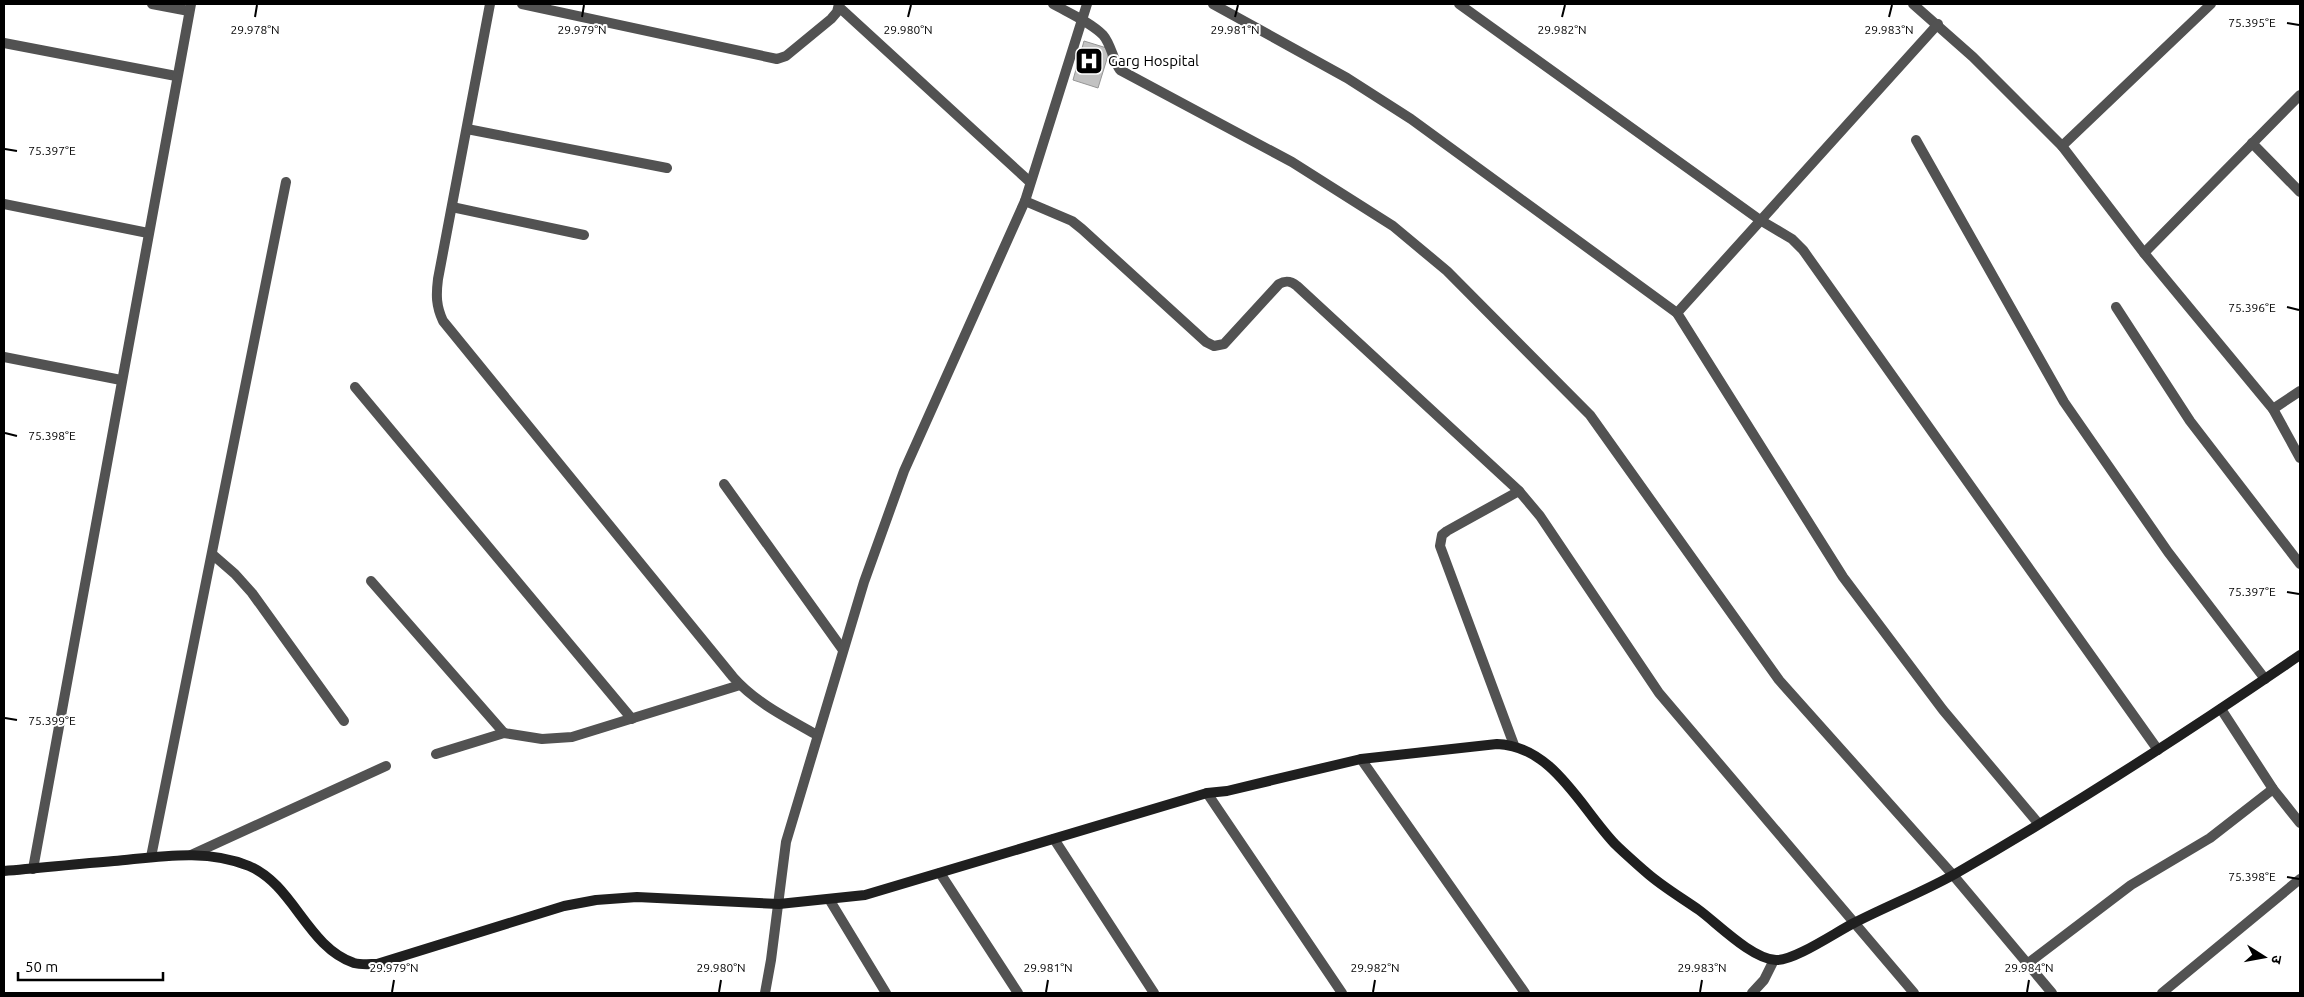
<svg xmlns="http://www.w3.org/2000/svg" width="2304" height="997" viewBox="0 0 2304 997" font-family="Ubuntu,'Noto Sans Devanagari',sans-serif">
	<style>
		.building { fill: #c2c2c2; stroke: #969696 }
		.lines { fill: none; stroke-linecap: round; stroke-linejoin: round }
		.service { stroke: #525252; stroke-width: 10 }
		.minor { stroke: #525252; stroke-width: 10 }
		.tertiary { stroke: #525252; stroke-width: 10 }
		.secondary { stroke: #1f1f1f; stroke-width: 10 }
		.ticks { fill: none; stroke: #000; stroke-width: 2 }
		.labels { text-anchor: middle; stroke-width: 4; stroke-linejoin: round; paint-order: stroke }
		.poi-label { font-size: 15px; fill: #000; stroke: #fff; text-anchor: start }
		.ticks-label { font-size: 12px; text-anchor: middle; fill: #000; stroke: #fff; stroke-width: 4; stroke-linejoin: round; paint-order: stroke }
	</style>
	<rect width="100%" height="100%" fill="#fff"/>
	<path class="building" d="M1084,41L1110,49L1098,88L1073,80Z"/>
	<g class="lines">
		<g class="service">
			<path d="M152,4L189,11"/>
			<path d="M467,129L667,168"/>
			<path d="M452,207L584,235"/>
		</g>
		<g class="minor">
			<path d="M490,4L438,279C436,295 436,306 443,321L733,677C756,703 787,718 817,735"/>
			<path d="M522,4L777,59L786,56L831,19L837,12L839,4"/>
			<path d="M1053,4C1069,13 1090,22 1103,35C1111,44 1113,60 1120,70L1292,162L1393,226L1447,271L1590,415L1779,680L1953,875L2052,993"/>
			<path d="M1213,4L1347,78L1411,119L1677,313L1843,577L1943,710L2038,823"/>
			<path d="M1459,4L1760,220L1792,239L1803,250L2158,750"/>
			<path d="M1913,4L1973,57L2062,146L2144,253L2273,409L2300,458"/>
			<path d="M839,7L1030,182"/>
			<path d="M4,43L176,76"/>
			<path d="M1916,140L2064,402L2168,552L2265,679"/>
			<path d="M2252,143L2300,192"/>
			<path d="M2062,146L2211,4"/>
			<path d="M1025,201L1072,221L1082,229L1206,342L1214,346L1224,344L1279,284C1286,280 1291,281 1297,286L1519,491L1540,516L1659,693L1914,993"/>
			<path d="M4,204L148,233"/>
			<path d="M2144,253L2300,95"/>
			<path d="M2116,307L2190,421L2300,564"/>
			<path d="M1677,313L1938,24"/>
			<path d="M4,357L121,380"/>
			<path d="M355,387L632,719"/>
			<path d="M2273,409L2300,391"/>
			<path d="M724,484L843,650"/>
			<path d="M212,554L235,574L252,593L344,721"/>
			<path d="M371,581L504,733"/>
			<path d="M2221,709L2273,789L2300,823"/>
			<path d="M1514,745L1440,546L1442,535L1447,531L1519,491"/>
			<path d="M436,754L504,733L542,739L572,737L740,685"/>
			<path d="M1361,759L1525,993"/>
			<path d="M1207,793L1342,993"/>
			<path d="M1054,839L1154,993"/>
			<path d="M191,855L386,766"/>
			<path d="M151,857L286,182"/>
			<path d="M33,869L191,4"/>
			<path d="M940,873L1018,993"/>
			<path d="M829,899L886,993"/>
			<path d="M2027,964L2131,885L2210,838L2273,789"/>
			<path d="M2162,993L2300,879"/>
		</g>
		<g class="tertiary">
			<path d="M765,993L771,960L786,842L864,582L904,471L1025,201L1087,4"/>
			<path d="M1752,993L1764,980L1774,960"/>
		</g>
		<path class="secondary" d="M4,871C40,868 77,864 114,861C158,857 206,848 249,866C294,885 307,947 354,963C361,965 370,964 377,964L564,906L596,900L637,897L779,904L865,895L1207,793L1227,791L1361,759L1497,744C1553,746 1580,807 1615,844C1625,854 1637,864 1647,873C1663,887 1682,898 1699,910C1718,924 1752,959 1776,960C1794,961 1836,932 1854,923C1887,906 1923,892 1955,874C2073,806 2188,732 2300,655"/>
	</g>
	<path class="ticks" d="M255,17L257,5M582,17L584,5M908,17L911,5M1235,17L1238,5M1562,17L1565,5M1889,17L1892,5M2287,23L2299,25M5,149L17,151M2287,307L2299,310M5,433L17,436M2287,592L2299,594M5,718L17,720M2287,877L2299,879M392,992L394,980M719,992L721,980M1046,992L1048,980M1373,992L1375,980M1700,992L1702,980M2027,992L2029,980"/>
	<defs>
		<symbol id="hospital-square" viewBox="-11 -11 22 22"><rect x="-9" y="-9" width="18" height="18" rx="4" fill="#000" stroke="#fff"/><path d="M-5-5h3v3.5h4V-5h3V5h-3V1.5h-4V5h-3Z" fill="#fff"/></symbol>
	</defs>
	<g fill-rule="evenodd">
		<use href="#hospital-square" x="1073" y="45" width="32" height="32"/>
	</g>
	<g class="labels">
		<g class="poi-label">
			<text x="1108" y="66">Garg Hospital</text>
		</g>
	</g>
	<g class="ticks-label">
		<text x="2252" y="27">75.395°E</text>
		<text x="255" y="34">29.978°N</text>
		<text x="582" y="34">29.979°N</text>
		<text x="908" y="34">29.980°N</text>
		<text x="1235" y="34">29.981°N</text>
		<text x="1562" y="34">29.982°N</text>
		<text x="1889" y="34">29.983°N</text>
		<text x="52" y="155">75.397°E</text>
		<text x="2252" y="312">75.396°E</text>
		<text x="52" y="440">75.398°E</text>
		<text x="2252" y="596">75.397°E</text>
		<text x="52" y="725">75.399°E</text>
		<text x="2252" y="881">75.398°E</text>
		<text x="394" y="972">29.979°N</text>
		<text x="721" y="972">29.980°N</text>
		<text x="1048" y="972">29.981°N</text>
		<text x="1375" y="972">29.982°N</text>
		<text x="1702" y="972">29.983°N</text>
		<text x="2029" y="972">29.984°N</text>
	</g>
	<rect width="2304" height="997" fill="none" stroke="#000000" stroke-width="10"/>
	<g transform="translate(2264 957) rotate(101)" stroke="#ffffff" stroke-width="4" paint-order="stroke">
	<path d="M0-4L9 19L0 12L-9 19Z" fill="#000000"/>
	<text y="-8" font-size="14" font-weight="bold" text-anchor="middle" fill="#000000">उ</text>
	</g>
	<path d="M18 972v8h145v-8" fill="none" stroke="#000000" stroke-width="2.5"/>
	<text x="25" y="972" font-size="15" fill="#000000" stroke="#ffffff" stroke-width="4" paint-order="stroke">50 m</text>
</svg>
